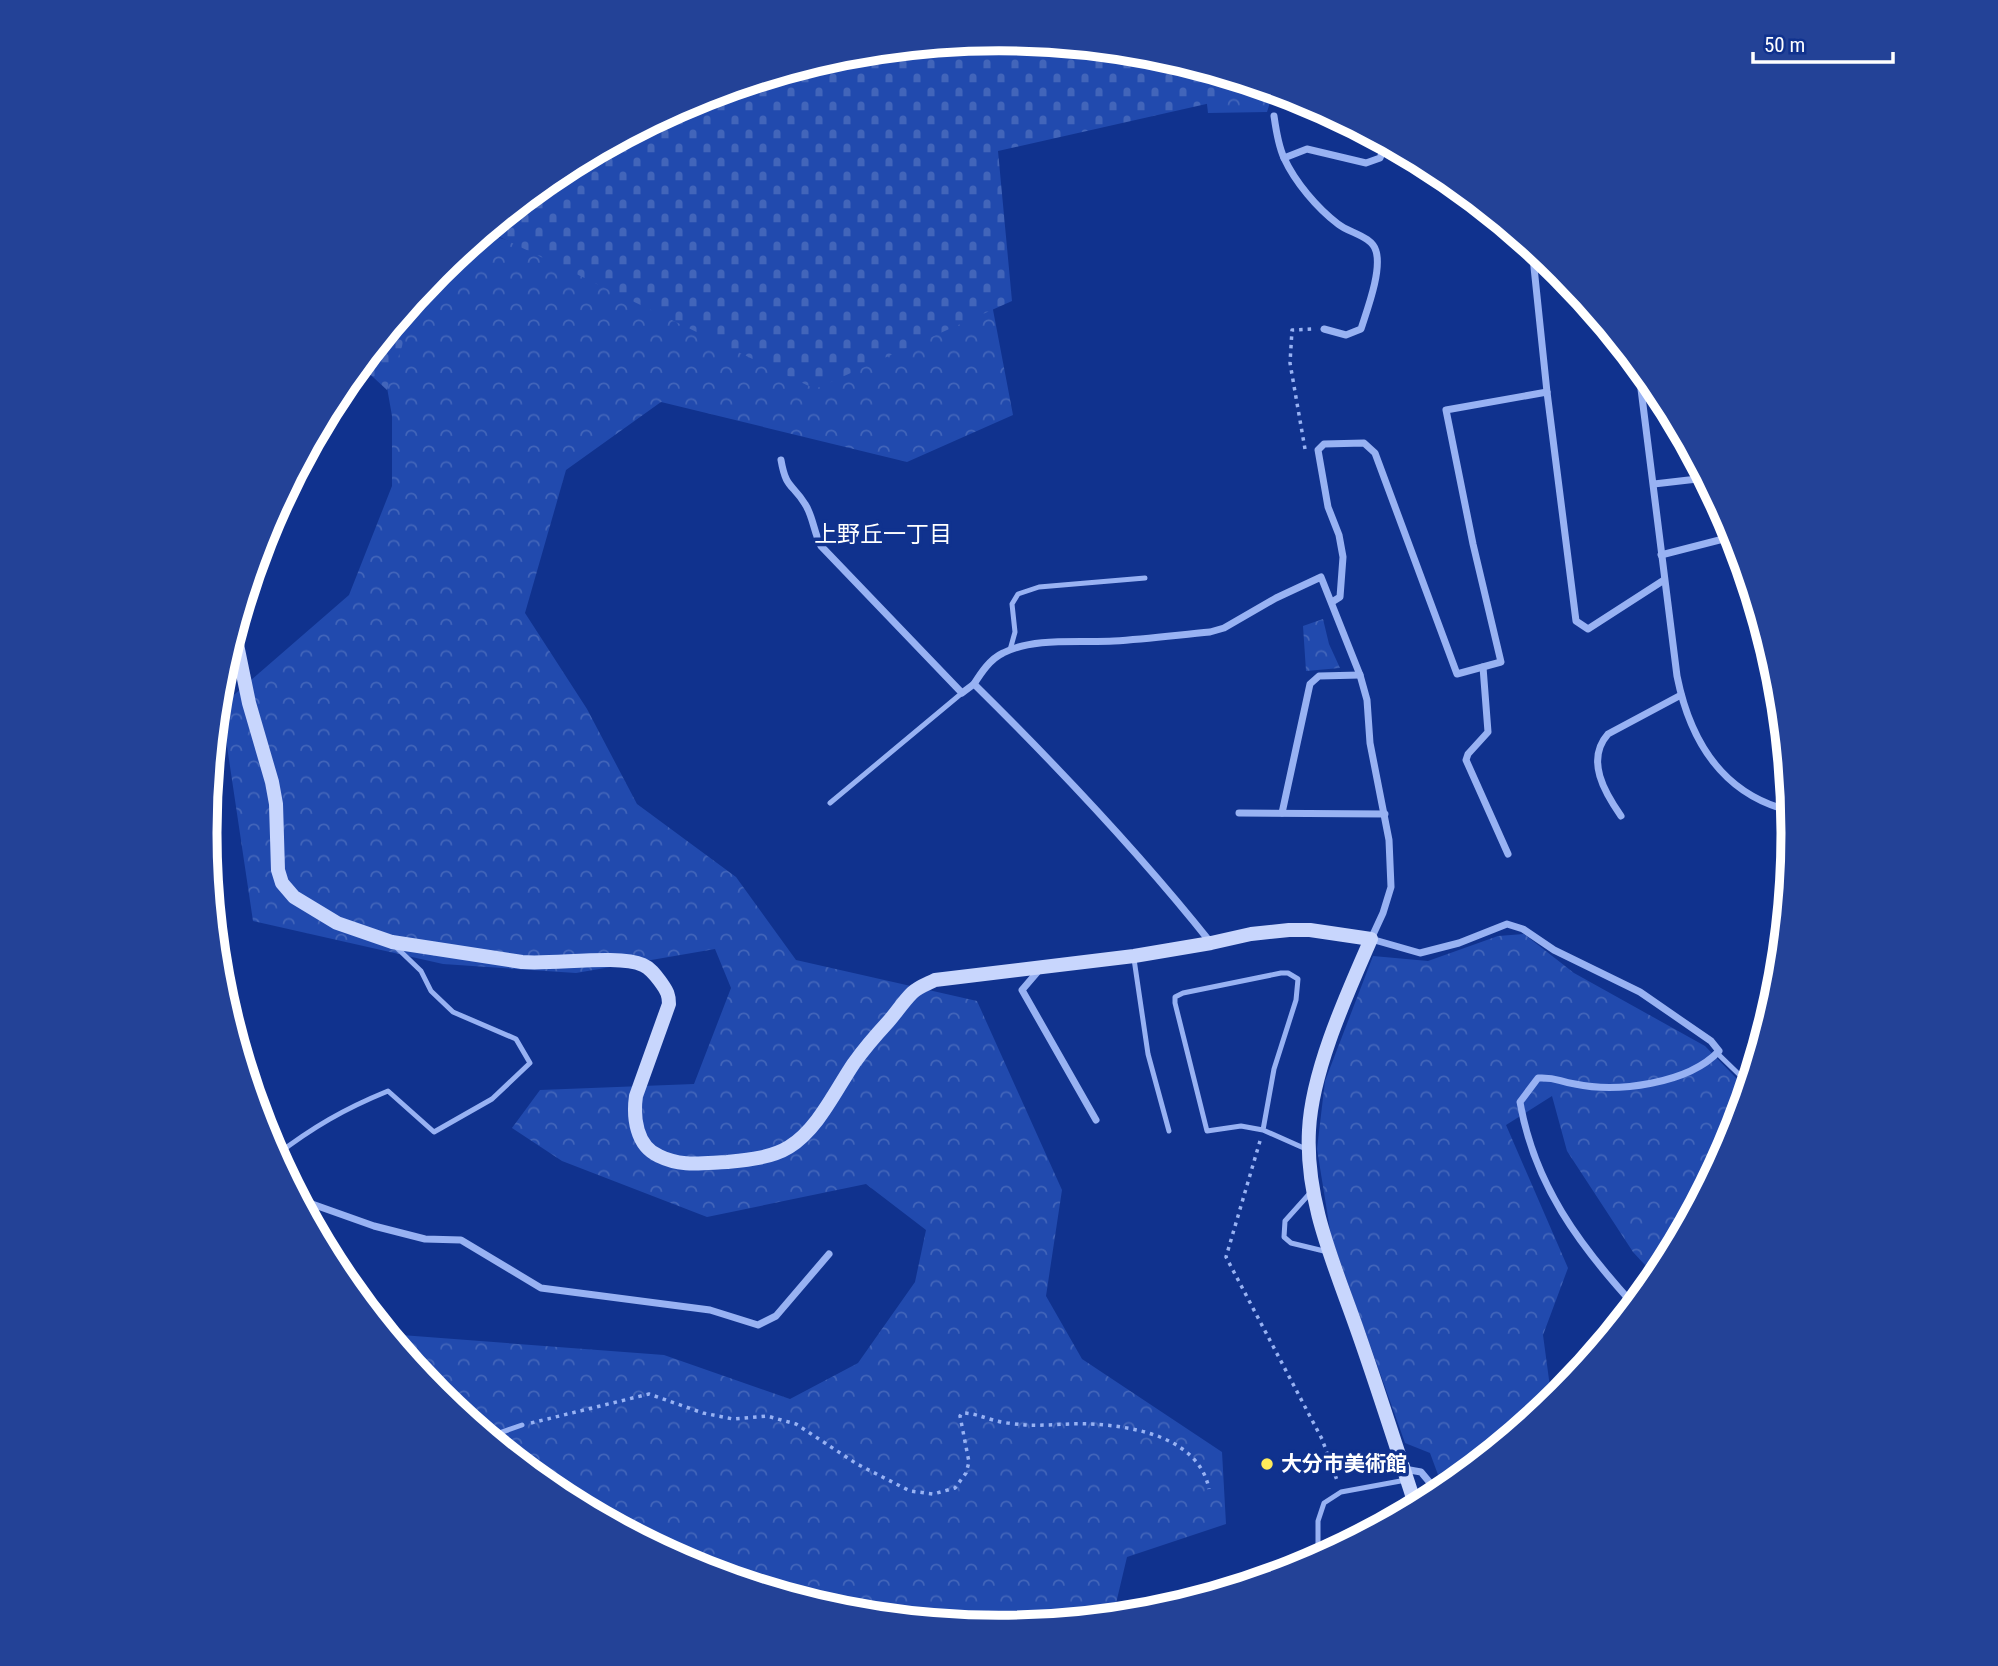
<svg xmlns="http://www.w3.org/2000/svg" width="1998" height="1666" viewBox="0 0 1998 1666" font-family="'Roboto Condensed','Noto Sans JP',sans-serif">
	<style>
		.forest { fill: url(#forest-crowns) }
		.cemetery { fill: url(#cemetery-stones) }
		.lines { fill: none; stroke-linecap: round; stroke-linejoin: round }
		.path { stroke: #98b2f3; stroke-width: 3.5; stroke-dasharray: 3.5 5; stroke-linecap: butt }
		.lane { stroke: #98b2f3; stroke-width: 5 }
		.street { stroke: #98b2f3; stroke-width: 7 }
		.secondary { stroke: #c8d6fd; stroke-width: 14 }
		.poi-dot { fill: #ffeb5a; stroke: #10328e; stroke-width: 2.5 }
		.labels { text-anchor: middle; stroke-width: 7; stroke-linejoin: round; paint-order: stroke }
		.poi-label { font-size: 21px; font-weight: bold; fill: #fff; stroke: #10328e; text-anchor: start }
		.neighbourhood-label { font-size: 23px; fill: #fff; stroke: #10328e }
		.rim { fill: none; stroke: #fff; stroke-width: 9 }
	</style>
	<defs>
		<pattern id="forest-crowns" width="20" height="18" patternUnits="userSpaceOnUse" patternTransform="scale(1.75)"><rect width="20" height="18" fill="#214aae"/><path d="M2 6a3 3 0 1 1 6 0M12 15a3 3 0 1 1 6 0" fill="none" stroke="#4265ba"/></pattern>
		<pattern id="cemetery-stones" width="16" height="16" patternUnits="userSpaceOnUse" patternTransform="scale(1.75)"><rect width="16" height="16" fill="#214aae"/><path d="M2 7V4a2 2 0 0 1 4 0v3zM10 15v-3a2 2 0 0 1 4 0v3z" fill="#4265ba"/></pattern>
	</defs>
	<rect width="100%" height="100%" fill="#10328e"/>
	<g class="forest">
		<path d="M1203,69L1274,90L1267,112L1208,113Z"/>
		<path d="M695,99L986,273L1013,415L907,462L661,402L566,470L525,613L587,709L637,804L736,877L796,960L977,1001L1062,1190L1046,1296L1082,1359L1222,1452L1226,1524L1127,1557L1113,1616L999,1627L844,1612L695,1567L557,1493L437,1395L388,1334L664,1355L790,1399L858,1363L915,1282L926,1230L866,1184L707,1217L562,1161L512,1128L540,1090L694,1084L731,988L715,949L576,973L443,964L253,921L221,706L349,595L392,486V416L379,342L437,271L483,233L510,241L558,172Z"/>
		<path d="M1323,619L1329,644L1340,668L1306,671L1303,626Z"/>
		<path d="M1524,934L1574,973L1705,1046L1739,1081L1752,1073L1733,1137L1657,1278L1633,1252L1567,1151L1552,1096L1506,1125L1568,1268L1543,1335L1552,1402L1444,1491L1430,1453L1405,1443L1331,1236L1317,1149L1325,1081L1373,956L1428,961L1498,936Z"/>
	</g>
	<g class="cemetery">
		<path d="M999,39L1154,54L1222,74L1224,100L998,151L1012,301L815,389L487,231L558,172L695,99L844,54Z"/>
		<path d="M421,291L387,390L360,365Z"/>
	</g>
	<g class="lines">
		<g class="path">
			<path d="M1305,449L1290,363L1292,330L1312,329"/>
			<path d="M1260,1141L1226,1257L1322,1439L1338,1483"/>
			<path d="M531,1423L649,1394L703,1413L733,1419L767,1416L796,1424L857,1464L910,1491L933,1494L955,1488L966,1473L969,1462L960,1416L962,1413C974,1413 982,1417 993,1420C1003,1423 1015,1424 1025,1425C1047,1426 1069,1423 1090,1424C1135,1426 1199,1438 1209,1489"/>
		</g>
		<g class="lane">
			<path d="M1010,650L1015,632L1012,604L1018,594L1039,587L1145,578"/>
			<path d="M830,803L962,693"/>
			<path d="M1134,959L1148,1054L1169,1131"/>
			<path d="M1717,1053L1749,1084"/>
			<path d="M1263,1130L1241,1126L1207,1131L1175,1003V997L1183,993L1281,973H1288L1298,979L1296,1000L1274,1069L1263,1130L1306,1149"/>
			<path d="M275,1156C313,1127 344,1109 388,1091L434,1132L492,1099L530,1063L516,1039L453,1012L431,991L421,971L395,946"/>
			<path d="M1311,1192L1285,1221L1284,1237L1291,1243L1328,1252"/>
			<path d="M488,1437L522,1425"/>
			<path d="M1318,1559V1521L1324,1503L1341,1492L1406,1480"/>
		</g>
		<g class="street">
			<path d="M1274,116C1276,130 1278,145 1284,158C1295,182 1317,208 1338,224C1349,233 1372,236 1376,251C1382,271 1367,310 1361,329L1346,335L1324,329"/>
			<path d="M1284,158L1307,149L1366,163L1380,158L1386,143"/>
			<path d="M1532,248L1547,392L1576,621L1588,629L1664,580"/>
			<path d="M1638,365L1677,676C1690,741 1723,795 1791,811"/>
			<path d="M781,460C786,489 792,483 805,504C813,516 814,533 821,546L962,693L974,684C1057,766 1138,851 1211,943"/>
			<path d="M1654,484L1706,478"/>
			<path d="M1661,555L1735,536"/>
			<path d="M1332,602L1340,597L1343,557L1339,535L1328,507L1318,450L1324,444L1364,443L1375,453L1457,674L1501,662L1473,544L1446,410L1547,392"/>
			<path d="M1483,667L1488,732L1468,754L1466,760L1508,854"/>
			<path d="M974,684C981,673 990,659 1003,653C1034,637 1080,643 1114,641C1146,639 1178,635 1210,632L1224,628L1276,598L1321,577L1360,675L1367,700L1370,743L1389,840L1391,887L1383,913L1371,939L1420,953L1459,943L1507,924L1523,929L1554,950L1640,992L1711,1041L1719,1051C1688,1084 1617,1093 1575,1084C1557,1081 1557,1077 1538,1078L1520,1102C1534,1184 1579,1245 1634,1305"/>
			<path d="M1239,813L1385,814"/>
			<path d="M1282,813L1310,684L1319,676L1360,675"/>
			<path d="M1621,816C1605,793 1585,760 1608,734L1681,695"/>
			<path d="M1040,969L1022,990L1096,1120"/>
			<path d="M298,1199L374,1226L425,1239L461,1240L541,1288L710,1310L758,1325L776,1316L829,1254"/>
			<path d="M1404,1469L1421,1472L1431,1484L1435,1496"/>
		</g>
		<path class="secondary" d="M234,630L249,703L272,782L276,804L278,870L282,883L294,897L337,923L392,942L522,962C553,965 618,954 643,965C652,969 656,976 662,984C667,991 669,995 669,1004L636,1096C633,1117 636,1146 659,1156C681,1167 702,1163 727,1162C747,1160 771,1158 789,1147C818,1129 835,1091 854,1063C864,1049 876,1035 888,1022C896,1013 903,1002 912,993C918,987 927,984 935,980L1134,956L1211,943L1251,934L1289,930H1310L1371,939C1347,994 1312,1070 1309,1130C1305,1203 1336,1268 1359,1335C1379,1392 1397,1449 1416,1507"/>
	</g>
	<circle class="poi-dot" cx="1267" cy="1464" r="7"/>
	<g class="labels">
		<g class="poi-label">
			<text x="1281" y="1471">大分市美術館</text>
		</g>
		<g class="neighbourhood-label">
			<text x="883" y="542">上野丘一丁目</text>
		</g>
	</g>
	<path d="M0 0H1998V1666H0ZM217 833a782 782 0 1 1 1564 0a782 782 0 1 1-1564 0Z" fill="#234297" fill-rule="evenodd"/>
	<path class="rim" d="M217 833a782 782 0 1 1 1564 0a782 782 0 1 1-1564 0Z"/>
	<path d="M1753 52v10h140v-10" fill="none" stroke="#ffffff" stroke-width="3.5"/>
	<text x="1764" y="52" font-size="21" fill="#ffffff" stroke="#10328e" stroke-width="5" paint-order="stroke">50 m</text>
</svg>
